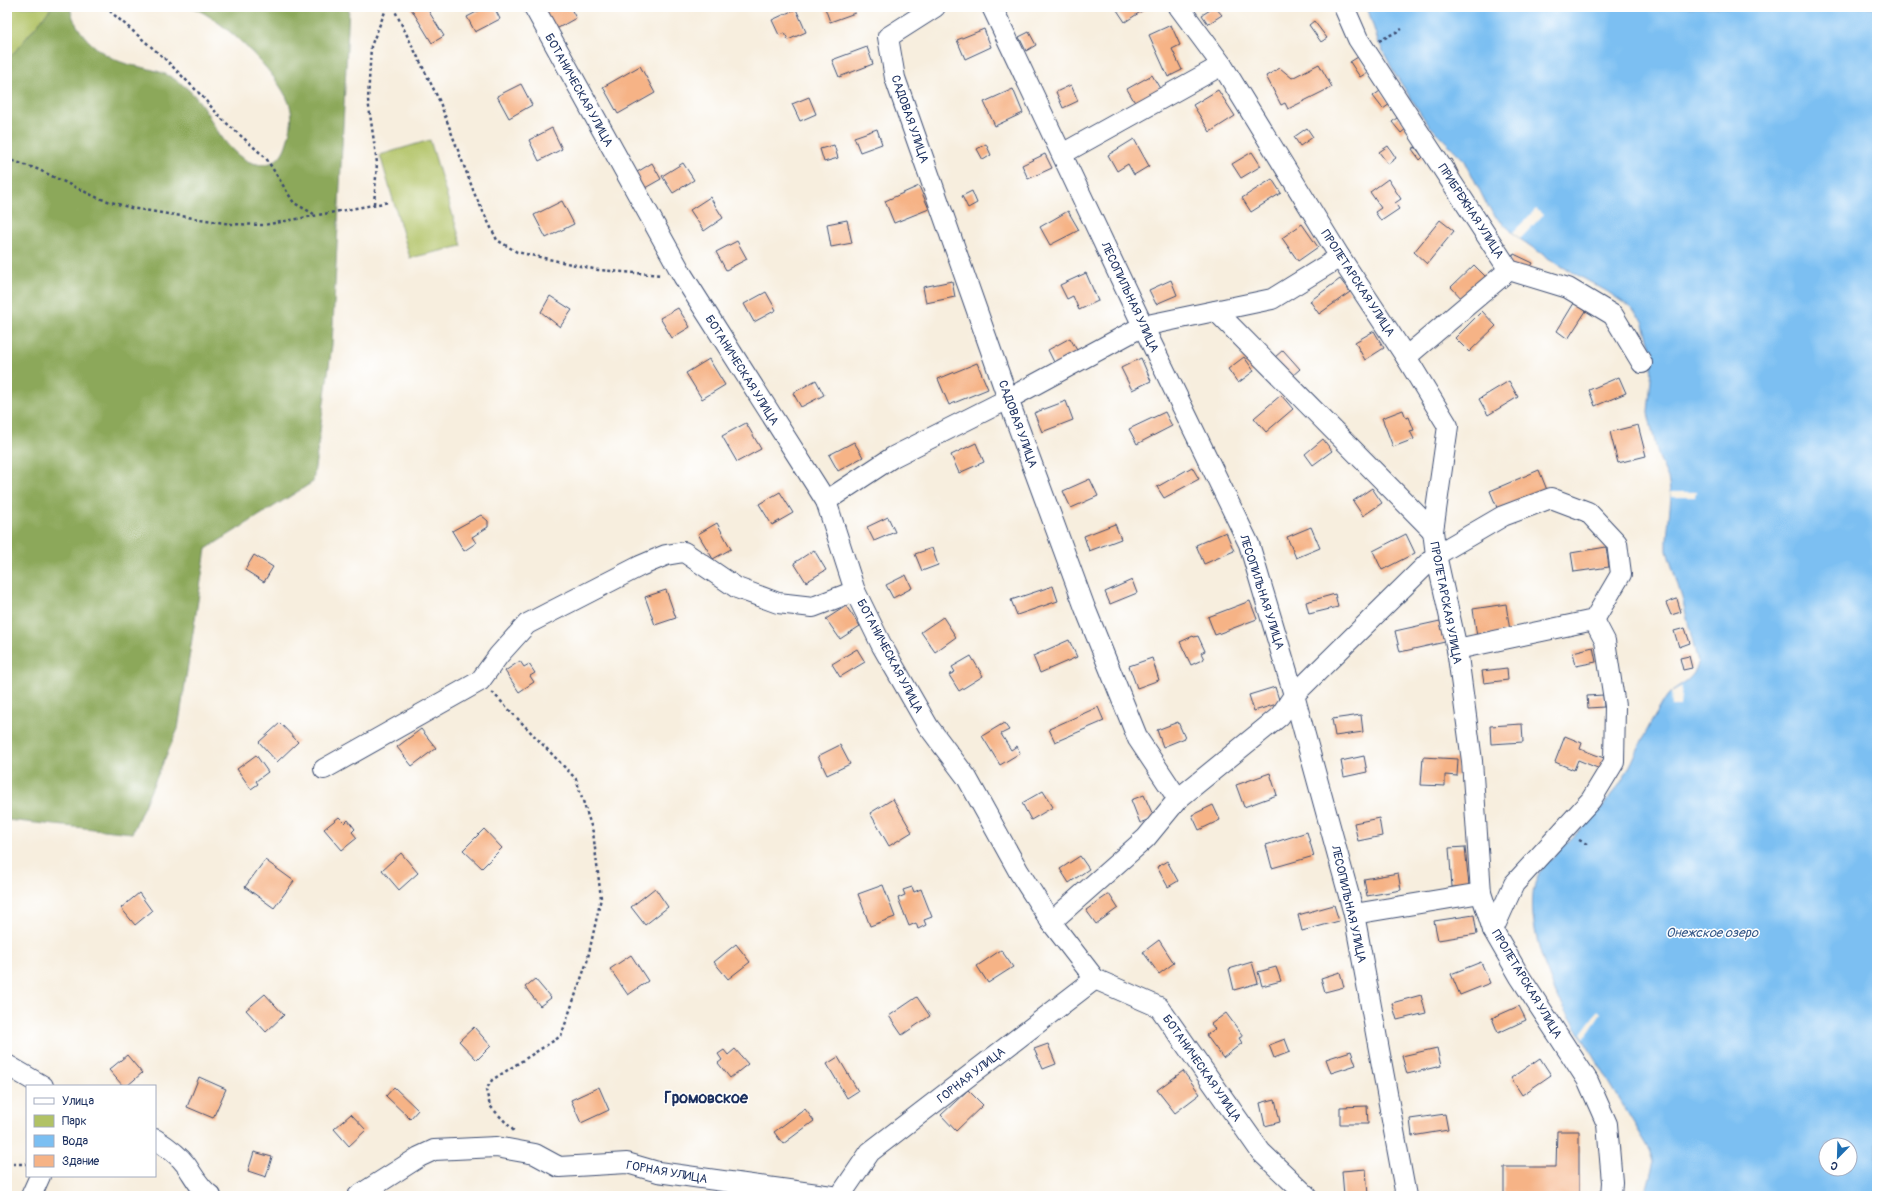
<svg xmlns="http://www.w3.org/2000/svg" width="1884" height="1203" viewBox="0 0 1884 1203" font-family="Pangolin,sans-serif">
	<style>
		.green { fill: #b1c265; stroke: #667862 }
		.forest { fill: #8ca85a; stroke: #546c5c }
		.water { fill: #7bbff2; stroke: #4b77a8; fill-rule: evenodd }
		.pier { fill: #f7eede }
		.building { fill: #f6b386 }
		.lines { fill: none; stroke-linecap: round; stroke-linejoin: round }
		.minor-casing { stroke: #3c4c71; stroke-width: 22 }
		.path { stroke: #3c4c71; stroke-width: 2.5; stroke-dasharray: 3 3; stroke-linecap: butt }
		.minor { stroke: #fff; stroke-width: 20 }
		.labels { text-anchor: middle; stroke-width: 3; stroke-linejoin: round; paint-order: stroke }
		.street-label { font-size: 12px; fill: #1b2f5e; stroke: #fff }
		.water-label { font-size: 13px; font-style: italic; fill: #385a8a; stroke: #fff }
		.district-label { font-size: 16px; font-weight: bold; fill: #1b2f5e; stroke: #fff }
	</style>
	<rect width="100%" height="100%" fill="#fff"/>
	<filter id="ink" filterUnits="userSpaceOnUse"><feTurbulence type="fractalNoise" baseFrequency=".025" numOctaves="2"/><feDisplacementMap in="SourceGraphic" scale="8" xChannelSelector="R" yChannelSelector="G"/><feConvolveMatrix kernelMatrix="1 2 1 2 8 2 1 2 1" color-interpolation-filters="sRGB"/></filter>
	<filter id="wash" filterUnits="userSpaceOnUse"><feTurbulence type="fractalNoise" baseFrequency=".012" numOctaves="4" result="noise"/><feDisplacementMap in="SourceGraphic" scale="16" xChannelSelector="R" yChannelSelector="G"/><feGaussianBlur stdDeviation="0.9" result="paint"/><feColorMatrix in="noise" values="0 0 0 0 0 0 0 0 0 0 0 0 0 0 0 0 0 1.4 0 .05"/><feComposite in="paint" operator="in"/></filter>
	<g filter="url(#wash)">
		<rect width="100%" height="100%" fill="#f7eede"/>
		<g class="green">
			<path d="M7,7H52L7,61Z"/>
			<path d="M430,140L462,246L410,258L380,155Z"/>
		</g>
		<path class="forest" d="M52,7H70C75,35 104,59 131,65C145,68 158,70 171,77C187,86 198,98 207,113C218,133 238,168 266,164C278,162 284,153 287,142C291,129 294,116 289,103C277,72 222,18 191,7H349L332,345L313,482L206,549L178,729L132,833L7,820V61Z"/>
		<path class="water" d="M1367,7H1877V1196H1645L1654,1161L1650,1150L1556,994C1542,961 1521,905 1540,871C1545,864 1553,857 1559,851C1578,831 1599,813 1615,791C1632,768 1642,735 1658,711C1662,704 1666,696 1672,691C1684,682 1694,679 1698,663L1682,598L1667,551V539L1671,497L1668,478L1658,455L1648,413L1653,356L1643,321L1631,308L1608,292L1554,262L1520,239L1496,217L1487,205L1465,161L1427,123L1395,74L1378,41ZM1826,1145H1850V1169H1826Z"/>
		<g class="pier">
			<path d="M1536,209L1543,215L1520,239L1513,232Z"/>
			<path d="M1670,492H1696L1695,497H1671Z"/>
			<path d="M1682,686L1680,707H1672L1671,692Z"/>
			<path d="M1598,1010L1601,1013L1584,1038L1581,1033Z"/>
		</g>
		<g id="blocks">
			<g class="building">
				<path d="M410,7H426L444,36L432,43Z"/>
				<path d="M486,7H494L500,19L475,32L467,17Z"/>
				<path d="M537,7H570L576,18L551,32Z"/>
				<path d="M828,7H853L855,13L830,22L825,8Z"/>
				<path d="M1115,7H1148L1125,22Z"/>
				<path d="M1215,7L1222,15L1208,24L1202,15Z"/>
				<path d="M796,9L806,32L788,40L785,33L779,35L772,20Z"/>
				<path d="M1314,21L1327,38L1321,42L1309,25Z"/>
				<path d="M1171,25L1180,45L1172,49L1182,70L1168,77L1149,35Z"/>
				<path d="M984,29L991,47L965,59L957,40Z"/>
				<path d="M1029,32L1036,45L1026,51L1019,37Z"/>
				<path d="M867,47L873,64L839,77L832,60Z"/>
				<path d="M1358,57L1368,72L1360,77L1350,62Z"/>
				<path d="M1319,64L1332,87L1288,109L1285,103L1281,105L1266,76L1280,68L1292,78Z"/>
				<path d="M640,66L655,93L618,114L603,87Z"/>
				<path d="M1152,75L1162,92L1137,106L1127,89Z"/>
				<path d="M521,84L532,105L509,118L497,96Z"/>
				<path d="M1071,85L1078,101L1063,108L1056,92Z"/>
				<path d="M1013,89L1023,113L995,126L984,102Z"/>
				<path d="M1218,90L1235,116L1210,132L1193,105Z"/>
				<path d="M1380,91L1390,104L1383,109L1373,96Z"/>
				<path d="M809,97L816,114L800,121L792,104Z"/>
				<path d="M1398,117L1407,128L1401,133L1392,122Z"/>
				<path d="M552,128L562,149L539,161L529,140Z"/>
				<path d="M1307,128L1313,137L1300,146L1294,137Z"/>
				<path d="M877,129L882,144L860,152L854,137Z"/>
				<path d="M1134,139L1149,166L1134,175L1128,164L1117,171L1108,155Z"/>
				<path d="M986,144L991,155L983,160L977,149Z"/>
				<path d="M834,145L838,158L824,162L820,149Z"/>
				<path d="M1388,146L1396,158L1388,164L1379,152Z"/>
				<path d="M1415,147L1423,157L1420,160L1412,149Z"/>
				<path d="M1252,152L1261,166L1241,178L1232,164Z"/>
				<path d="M1045,154L1052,168L1028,179L1022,165Z"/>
				<path d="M1452,159L1458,172L1450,175L1444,162Z"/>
				<path d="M652,163L661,179L638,192L629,177Z"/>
				<path d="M683,163L694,180L673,193L662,176Z"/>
				<path d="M1272,179L1281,193L1251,212L1242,198Z"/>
				<path d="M1388,179L1401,199L1395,203L1399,209L1381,221L1375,212L1381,208L1370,192Z"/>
				<path d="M919,186L929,209L894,223L885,201Z"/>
				<path d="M972,191L977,203L968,208L962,196Z"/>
				<path d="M710,197L723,218L704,231L690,210Z"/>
				<path d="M562,201L574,224L546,238L534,215Z"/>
				<path d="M1068,211L1079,230L1050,245L1040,227Z"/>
				<path d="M847,220L852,243L831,247L827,224Z"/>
				<path d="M1440,220L1454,231L1427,264L1414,252Z"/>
				<path d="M1302,224L1318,247L1298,261L1282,238Z"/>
				<path d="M737,241L747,259L726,270L716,252Z"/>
				<path d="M1514,254L1533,263L1527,274L1508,265Z"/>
				<path d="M1474,265L1487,278L1463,300L1451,287Z"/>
				<path d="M1086,273L1098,301L1079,310L1073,296L1067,299L1060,285Z"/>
				<path d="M1340,279L1350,292L1319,314L1310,301Z"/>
				<path d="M1171,280L1177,295L1156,304L1149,290Z"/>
				<path d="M952,281L955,297L926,303L923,287Z"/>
				<path d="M766,292L776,310L754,322L744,304Z"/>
				<path d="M550,296L572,310L560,327L541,312Z"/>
				<path d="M1574,303L1586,311L1568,339L1557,331Z"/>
				<path d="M678,308L690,327L672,338L660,318Z"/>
				<path d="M1482,311L1496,326L1469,352L1455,338Z"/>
				<path d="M1374,331L1384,348L1365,360L1355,342Z"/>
				<path d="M1070,338L1078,352L1055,364L1048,350Z"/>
				<path d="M1283,350L1300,369L1291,377L1274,358Z"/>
				<path d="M1244,357L1254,371L1238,383L1228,369Z"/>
				<path d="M1141,358L1151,381L1132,390L1121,368Z"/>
				<path d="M709,359L725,385L702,399L686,373Z"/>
				<path d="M977,363L988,389L949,405L938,379Z"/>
				<path d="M1619,377L1626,393L1595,406L1589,390Z"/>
				<path d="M816,380L824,395L801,407L793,393Z"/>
				<path d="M1509,381L1518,397L1488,415L1479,399Z"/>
				<path d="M1281,395L1293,409L1266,432L1254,418Z"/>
				<path d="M1066,401L1073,420L1042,432L1034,413Z"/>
				<path d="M1403,410L1406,418L1409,417L1414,430L1410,431L1414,439L1393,447L1382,418Z"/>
				<path d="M1165,412L1172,426L1137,444L1129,429Z"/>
				<path d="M746,423L761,449L737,462L722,436Z"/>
				<path d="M1638,425L1646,456L1618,463L1610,432Z"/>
				<path d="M1323,439L1332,451L1313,465L1305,454Z"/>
				<path d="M854,442L863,457L838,471L829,455Z"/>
				<path d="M976,443L984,462L959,473L951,455Z"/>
				<path d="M1192,467L1199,479L1164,498L1157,487Z"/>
				<path d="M1539,470L1547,490L1498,510L1490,491Z"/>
				<path d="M1090,479L1098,496L1071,508L1063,491Z"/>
				<path d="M1372,488L1382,503L1363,516L1353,501Z"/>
				<path d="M780,492L793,513L772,525L759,504Z"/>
				<path d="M481,515L488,521V527L472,537L476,543L464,551L452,531Z"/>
				<path d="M888,517L895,532L874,541L867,527Z"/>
				<path d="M717,523L731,549L713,559L698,534Z"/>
				<path d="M1115,524L1121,539L1089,551L1084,536Z"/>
				<path d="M1311,527L1320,548L1296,558L1287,537Z"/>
				<path d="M1226,532L1234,551L1204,564L1196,545Z"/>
				<path d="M1406,534L1415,553L1382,570L1373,551Z"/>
				<path d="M1606,547L1609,567L1574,572L1571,553Z"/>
				<path d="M932,548L938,565L922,571L915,554Z"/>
				<path d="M814,550L826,570L806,582L794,563Z"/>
				<path d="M254,555L273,567L264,582L245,570Z"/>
				<path d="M906,575L912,588L893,598L886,585Z"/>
				<path d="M1132,580L1137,593L1110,604L1105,592Z"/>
				<path d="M1053,586L1058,601L1017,615L1011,600Z"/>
				<path d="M666,590L676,618L655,625L645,597Z"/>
				<path d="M1335,594L1338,607L1309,614L1306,602Z"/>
				<path d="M1677,599L1681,612L1671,615L1666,603Z"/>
				<path d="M1250,601L1257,619L1215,635L1208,617Z"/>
				<path d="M1506,604L1510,631L1477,637L1473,609Z"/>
				<path d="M846,606L860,626L840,639L826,619Z"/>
				<path d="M943,617L956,637L935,652L921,632Z"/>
				<path d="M1440,621L1445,642L1400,652L1395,631Z"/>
				<path d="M1685,628L1690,643L1679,647L1674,631Z"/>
				<path d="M1193,636L1194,637L1198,636L1205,651L1201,653L1204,659L1191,665L1180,642Z"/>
				<path d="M1069,640L1077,657L1040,673L1033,656Z"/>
				<path d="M1593,647L1596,662L1576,666L1573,652Z"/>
				<path d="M857,649L865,662L840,677L832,664Z"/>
				<path d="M971,656L983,676L959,691L949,675L955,672L952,667Z"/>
				<path d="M1689,656L1692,668L1683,670L1680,658Z"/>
				<path d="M1152,658L1159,680L1137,688L1129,666Z"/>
				<path d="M520,661L524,667L529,664L535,673L530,676L534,682L519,692L505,671Z"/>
				<path d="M1507,668L1508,680L1484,683L1482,671Z"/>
				<path d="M1275,687L1280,703L1254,711L1249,695Z"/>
				<path d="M1603,695L1604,707L1588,708L1587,696Z"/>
				<path d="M1098,707L1104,721L1055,742L1049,729Z"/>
				<path d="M1361,715L1363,732L1335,736L1332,719Z"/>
				<path d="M1178,722L1185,738L1163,747L1157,730Z"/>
				<path d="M280,723L298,742L277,762L259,742Z"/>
				<path d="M1004,723L1009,730L1001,734L1011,750L1017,746L1020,753L1000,765L982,736Z"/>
				<path d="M1522,724L1523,742L1491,744L1490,726Z"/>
				<path d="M421,729L436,748L412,766L397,747Z"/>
				<path d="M1565,736L1582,743L1580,749L1604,758L1600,769L1578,760L1574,770L1555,762Z"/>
				<path d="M840,745L850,764L827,775L818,756Z"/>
				<path d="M256,755L268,772L256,781L258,784L251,789L237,769Z"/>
				<path d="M1364,756L1367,772L1344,777L1341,761Z"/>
				<path d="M1423,757L1458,759L1457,776L1445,775V786L1421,785Z"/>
				<path d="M1270,773L1277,795L1244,807L1236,785Z"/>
				<path d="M1043,791L1053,807L1031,820L1022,803Z"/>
				<path d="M1144,795L1154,817L1140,823L1131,800Z"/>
				<path d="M893,799L912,832L889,846L870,813Z"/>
				<path d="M1213,805L1220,820L1199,830L1192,815Z"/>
				<path d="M339,817L345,823L348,820L355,829L352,832L357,838L342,850L324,829Z"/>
				<path d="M1379,818L1382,836L1358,841L1354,823Z"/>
				<path d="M484,829L502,848L482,868L463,850Z"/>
				<path d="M1307,832L1314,856L1272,868L1266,845Z"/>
				<path d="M1465,847L1469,886L1452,887L1449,848Z"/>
				<path d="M401,853L418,873L399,890L382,870Z"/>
				<path d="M1080,856L1089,869L1069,883L1060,869Z"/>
				<path d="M265,860L294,881L274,908L245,887Z"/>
				<path d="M1167,861L1178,881L1168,887L1157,867Z"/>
				<path d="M1398,873L1401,890L1367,896L1364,879Z"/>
				<path d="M883,885L895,917L870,926L858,894Z"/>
				<path d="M912,887L914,892L921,889L932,917L924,920L926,925L918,929L916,923L909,926L898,898L905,895L903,890Z"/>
				<path d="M655,888L668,907L645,925L631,907Z"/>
				<path d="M139,893L152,911L135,925L121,908Z"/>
				<path d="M1109,894L1118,908L1096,924L1086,910Z"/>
				<path d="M1334,905L1339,921L1302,931L1298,915Z"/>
				<path d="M1474,915L1477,934L1438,940L1434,921Z"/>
				<path d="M1159,940L1174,963L1159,974L1143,952Z"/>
				<path d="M736,944L750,962L728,979L714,962Z"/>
				<path d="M1001,950L1013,967L988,983L977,966Z"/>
				<path d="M631,955L648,981L628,995L610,969Z"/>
				<path d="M1252,962L1258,983L1234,990L1229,969Z"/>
				<path d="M1481,962L1490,983L1460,995L1451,974Z"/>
				<path d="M1276,967L1281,981L1262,986L1258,972Z"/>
				<path d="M1340,972L1344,987L1325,992L1321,978Z"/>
				<path d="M535,979L551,998L540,1006L525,987Z"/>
				<path d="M265,994L284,1015L266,1032L246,1010Z"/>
				<path d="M1421,995L1426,1013L1397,1020L1392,1003Z"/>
				<path d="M917,997L930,1016L902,1035L889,1016Z"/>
				<path d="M1519,1006L1526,1020L1498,1033L1492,1018Z"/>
				<path d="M1226,1013L1243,1036L1239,1038L1242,1043L1223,1058L1206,1035L1215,1029L1211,1024Z"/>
				<path d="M474,1027L491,1046L477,1060L459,1041Z"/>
				<path d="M1285,1039L1290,1052L1274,1058L1269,1045Z"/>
				<path d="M1048,1044L1056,1064L1043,1069L1034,1049Z"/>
				<path d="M1437,1048L1441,1066L1407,1074L1402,1056Z"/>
				<path d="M735,1049L748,1064L730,1078L718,1063L722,1060L718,1054L724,1050L728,1055Z"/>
				<path d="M1351,1051L1356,1065L1331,1073L1326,1059Z"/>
				<path d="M127,1055L142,1073L127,1086H123L109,1070Z"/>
				<path d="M838,1057L858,1091L847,1098L827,1064Z"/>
				<path d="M1540,1058L1551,1075L1522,1095L1511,1078Z"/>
				<path d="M1183,1071L1200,1094L1175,1113L1157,1090Z"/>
				<path d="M199,1077L226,1089L213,1118L187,1107Z"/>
				<path d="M394,1087L418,1110L410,1119L386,1096Z"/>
				<path d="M599,1087L609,1110L581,1123L571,1100Z"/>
				<path d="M968,1090L983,1105L956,1131L941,1115Z"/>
				<path d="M1275,1099L1280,1122L1265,1126L1260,1103Z"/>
				<path d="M1367,1106L1368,1124H1340V1107Z"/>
				<path d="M805,1109L814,1121L783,1144L774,1132Z"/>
				<path d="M351,1114L366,1130L349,1146L334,1129Z"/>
				<path d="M1445,1114L1448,1130L1412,1136L1410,1119Z"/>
				<path d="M1557,1131H1579V1196H1504V1167H1556Z"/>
				<path d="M254,1152L272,1157L266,1177L248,1171Z"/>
				<path d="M1366,1169L1368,1196H1344L1342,1171Z"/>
			</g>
		</g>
	</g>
	<g filter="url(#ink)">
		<use href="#blocks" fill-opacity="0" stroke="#3c4c71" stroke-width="1"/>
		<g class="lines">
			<defs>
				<g id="minor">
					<path d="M534,7L683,276L826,501L855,591L882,646L928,726L967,778L1019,872L1051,922L1095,979L1159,1007L1261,1152L1307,1196"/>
					<path d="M935,7L888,37L895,78L1008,399L1085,608L1138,739L1178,799"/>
					<path d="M992,7L1143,326L1249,544L1294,695L1354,914L1406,1196"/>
					<path d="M1179,7L1222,65L1340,257L1406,357L1448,426L1433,531L1436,555L1457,649L1472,761L1481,893L1493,930L1520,977L1588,1081L1607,1124L1612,1182L1611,1196"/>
					<path d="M1344,7L1358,39L1509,270L1568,288L1613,315L1642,363"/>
					<path d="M1062,154L1222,65"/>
					<path d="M1216,311L1433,531"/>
					<path d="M1406,357L1509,270"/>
					<path d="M826,501L893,457L1008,399L1143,326L1272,299L1340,257"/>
					<path d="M324,769L480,681L499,655L527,624L640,566L666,555L684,552L737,588L778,603L813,607L855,591"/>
					<path d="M1354,914L1481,893"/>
					<path d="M1051,922L1146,838L1178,799L1280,716L1294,695L1436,555L1503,516L1551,498L1588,512L1617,543L1621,574L1594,620L1457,649"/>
					<path d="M1493,930L1514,884L1591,800L1614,762L1615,706L1605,641L1594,620"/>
					<path d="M7,1065L43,1086"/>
					<path d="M155,1139C166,1146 178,1154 186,1165C194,1176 199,1188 211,1196"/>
					<path d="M31,1196L40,1176"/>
					<path d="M358,1196L419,1157L434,1150L496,1147L535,1154L559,1167L627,1163L658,1172L832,1196"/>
					<path d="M840,1196L870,1152L1095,979"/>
				</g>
			</defs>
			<use href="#minor" class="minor-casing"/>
			<g class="path">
				<path d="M105,7L163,57L198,92L223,120L266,158L294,203L314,214"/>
				<path d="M393,7L439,100L475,195L497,240L517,252L598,270L662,275"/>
				<path d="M1379,41L1402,29"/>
				<path d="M7,159L37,169L98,198L131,208L231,224L264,225L389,202"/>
				<path d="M374,204L377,163L368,100L371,46L387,7"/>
				<path d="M492,692L576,779L593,832L601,898L587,962L561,1036L492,1080L486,1090L490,1106L514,1131"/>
				<path d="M1579,840L1587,844"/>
				<path d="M7,1164H27"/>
			</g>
			<use href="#minor" class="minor"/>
		</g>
	</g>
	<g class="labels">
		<g class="street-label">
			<text transform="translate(579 90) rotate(61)" y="4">БОТАНИЧЕСКАЯ УЛИЦА</text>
			<text transform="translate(910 119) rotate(71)" y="4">САДОВАЯ УЛИЦА</text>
			<text transform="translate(1471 211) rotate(57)" y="4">ПРИБРЕЖНАЯ УЛИЦА</text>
			<text transform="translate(1358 283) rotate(57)" y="4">ПРОЛЕТАРСКАЯ УЛИЦА</text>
			<text transform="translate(1130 297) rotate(65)" y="4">ЛЕСОПИЛЬНАЯ УЛИЦА</text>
			<text transform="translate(742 370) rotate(58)" y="4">БОТАНИЧЕСКАЯ УЛИЦА</text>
			<text transform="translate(1018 424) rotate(70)" y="4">САДОВАЯ УЛИЦА</text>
			<text transform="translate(1262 592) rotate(72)" y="4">ЛЕСОПИЛЬНАЯ УЛИЦА</text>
			<text transform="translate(1446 603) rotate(79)" y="4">ПРОЛЕТАРСКАЯ УЛИЦА</text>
			<text transform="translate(890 656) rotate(62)" y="4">БОТАНИЧЕСКАЯ УЛИЦА</text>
			<text transform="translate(1349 904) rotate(77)" y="4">ЛЕСОПИЛЬНАЯ УЛИЦА</text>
			<text transform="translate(1527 984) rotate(59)" y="4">ПРОЛЕТАРСКАЯ УЛИЦА</text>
			<text transform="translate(1202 1068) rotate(55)" y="4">БОТАНИЧЕСКАЯ УЛИЦА</text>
			<text transform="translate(971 1075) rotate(-38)" y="4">ГОРНАЯ УЛИЦА</text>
			<text transform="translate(667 1172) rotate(10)" y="4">ГОРНАЯ УЛИЦА</text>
		</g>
		<g class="water-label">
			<text x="1712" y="937">Онежское озеро</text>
		</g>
		<g class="district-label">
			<text x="706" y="1103">Громовское</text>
		</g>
	</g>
	<rect width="1884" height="1203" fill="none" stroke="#fff" stroke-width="24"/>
	<rect x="26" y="1085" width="130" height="92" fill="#ffffff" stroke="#a4acbf"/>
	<rect x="34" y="1098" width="20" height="6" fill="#ffffff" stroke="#a4acbf"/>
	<text x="62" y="1105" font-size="12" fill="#1b2f5e">Улица</text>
	<rect x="34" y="1115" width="20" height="12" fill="#b1c265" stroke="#a4acbf"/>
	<text x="62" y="1125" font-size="12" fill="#1b2f5e">Парк</text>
	<rect x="34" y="1135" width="20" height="12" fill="#7bbff2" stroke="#a4acbf"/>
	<text x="62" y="1145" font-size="12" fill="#1b2f5e">Вода</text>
	<rect x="34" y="1155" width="20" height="12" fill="#f6b386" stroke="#a4acbf"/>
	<text x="62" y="1165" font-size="12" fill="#1b2f5e">Здание</text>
	<g transform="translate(1838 1157) rotate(203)"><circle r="19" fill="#ffffff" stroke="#a4acbf"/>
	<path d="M0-3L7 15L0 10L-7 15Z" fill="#1f6fb2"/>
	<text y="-6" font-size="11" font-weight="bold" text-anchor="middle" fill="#1b2f5e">С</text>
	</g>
</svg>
